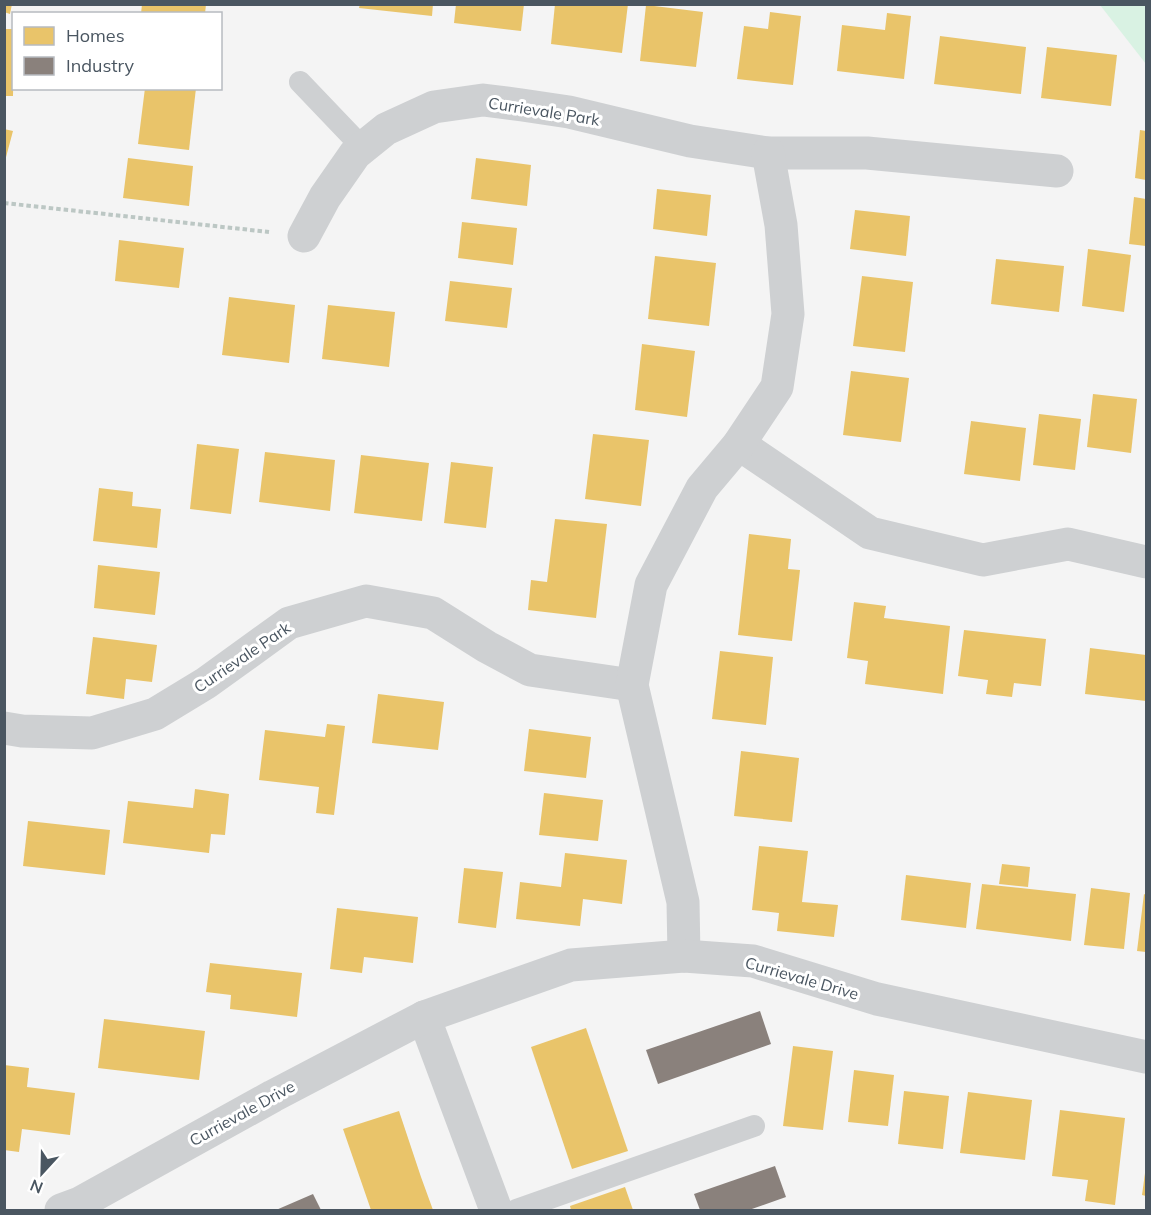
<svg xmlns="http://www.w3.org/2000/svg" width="1151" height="1215" viewBox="0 0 1151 1215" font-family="Mulish,sans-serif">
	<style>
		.green { fill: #d9f2e3 }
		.homes { fill: #e9c46a }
		.industry { fill: #8a817c }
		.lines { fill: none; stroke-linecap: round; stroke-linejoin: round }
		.path { stroke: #bcc7c4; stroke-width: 4; stroke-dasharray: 4.5 3; stroke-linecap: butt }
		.service { stroke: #ced0d2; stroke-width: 22 }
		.minor { stroke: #ced0d2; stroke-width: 33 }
		.labels { text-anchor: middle; stroke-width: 6; stroke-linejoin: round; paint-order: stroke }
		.street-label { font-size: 16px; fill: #4a5661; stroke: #fff }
	</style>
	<rect width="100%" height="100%" fill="#f4f4f4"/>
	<path class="green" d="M1100,5H1146V64Z"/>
	<g class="homes">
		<path d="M4,4H12L10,14L4,12Z"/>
		<path d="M142,4H206L205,14H141Z"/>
		<path d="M360,4H433L432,16L359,8Z"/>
		<path d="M456,4H524L521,31L454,23Z"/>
		<path d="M555,4H628L622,53L551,44Z"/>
		<path d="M646,5L703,12L696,67L640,61Z"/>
		<path d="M770,12L801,16L793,85L737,79L744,26L768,29Z"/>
		<path d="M887,13L911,16L904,79L837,71L842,25L885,30Z"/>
		<path d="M4,29H14L13,96H4Z"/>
		<path d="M940,36L1026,47L1021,94L934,84Z"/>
		<path d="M1047,47L1117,55L1111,106L1041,98Z"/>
		<path d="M145,88H196L189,150L138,144Z"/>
		<path d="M4,129L13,131L5,161H4Z"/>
		<path d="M1140,130L1146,131V180L1135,178Z"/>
		<path d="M128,158L193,166L189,206L123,198Z"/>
		<path d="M476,158L531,165L527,206L471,199Z"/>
		<path d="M657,189L711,195L707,236L653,229Z"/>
		<path d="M1134,197L1146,199V246L1129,244Z"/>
		<path d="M855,210L910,216L906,256L850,249Z"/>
		<path d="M462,222L517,228L513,265L458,258Z"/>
		<path d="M119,240L184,248L179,288L115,281Z"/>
		<path d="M1088,249L1131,255L1124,312L1082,306Z"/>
		<path d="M655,256L716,263L709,326L648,319Z"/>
		<path d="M996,259L1064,266L1059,312L991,304Z"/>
		<path d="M862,276L913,282L905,352L853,346Z"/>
		<path d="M450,281L512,288L507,328L445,321Z"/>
		<path d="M229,297L295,305L289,363L222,355Z"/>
		<path d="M328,305L395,312L389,367L322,359Z"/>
		<path d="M642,344L695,351L687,417L635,410Z"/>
		<path d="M851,371L909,378L901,442L843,435Z"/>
		<path d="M1093,394L1137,399L1131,453L1087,447Z"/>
		<path d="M1039,414L1081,419L1075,470L1033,465Z"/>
		<path d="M971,421L1026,428L1020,481L964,474Z"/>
		<path d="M593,434L649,440L641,506L585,499Z"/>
		<path d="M197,444L239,449L231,514L190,509Z"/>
		<path d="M265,452L335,460L330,511L259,502Z"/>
		<path d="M361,455L429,463L422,521L354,513Z"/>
		<path d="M451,462L493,467L486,528L444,523Z"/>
		<path d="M99,488L133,492L132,506L161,509L157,548L93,541Z"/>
		<path d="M555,519L607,524L596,618L528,610L531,580L547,582Z"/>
		<path d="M749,534L791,539L788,569L800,570L792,641L738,635Z"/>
		<path d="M98,565L160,572L155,615L94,608Z"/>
		<path d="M854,602L886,606L884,618L950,626L943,694L865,684L868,661L847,658Z"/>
		<path d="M964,630L1046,639L1041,686L1014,683L1012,697L986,694L988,680L958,676Z"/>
		<path d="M93,637L157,645L152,682L126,679L124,699L86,694Z"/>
		<path d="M1090,648L1146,655V701L1085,694Z"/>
		<path d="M720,651L773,657L766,725L712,719Z"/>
		<path d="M378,694L444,702L438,750L372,743Z"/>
		<path d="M327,724L345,726L334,815L316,813L319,787L259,780L265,730L325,737Z"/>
		<path d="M529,729L591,737L586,778L524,771Z"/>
		<path d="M741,751L799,758L792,822L734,816Z"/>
		<path d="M195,789L229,794L225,835L211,834L209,853L123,843L128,801L193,808Z"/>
		<path d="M544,793L603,800L598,841L539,835Z"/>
		<path d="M28,821L110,830L105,875L23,866Z"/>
		<path d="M759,846L808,851L802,902L838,905L834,937L777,931L779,913L752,910Z"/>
		<path d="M565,853L627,860L622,904L583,899L580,926L516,919L520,882L561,887Z"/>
		<path d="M1002,864L1030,867L1028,887L999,884Z"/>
		<path d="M464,868L503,872L496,928L458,923Z"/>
		<path d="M906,875L971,883L966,928L901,920Z"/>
		<path d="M982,884L1076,894L1071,941L976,929Z"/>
		<path d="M1091,888L1130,893L1124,949L1084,945Z"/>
		<path d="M1144,894L1146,895V952L1137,951Z"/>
		<path d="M337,908L418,917L413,963L364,957L362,973L330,969Z"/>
		<path d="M210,963L302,973L297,1017L230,1009L231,995L206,992Z"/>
		<path d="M104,1019L205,1031L199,1080L98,1068Z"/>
		<path d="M586,1028L628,1151L572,1169L531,1047Z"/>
		<path d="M793,1046L833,1051L823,1130L783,1126Z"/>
		<path d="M4,1065L29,1068L27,1087L75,1093L70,1135L22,1129L19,1152L4,1150Z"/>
		<path d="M854,1070L894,1075L888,1126L848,1122Z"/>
		<path d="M904,1091L949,1096L943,1149L898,1144Z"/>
		<path d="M968,1092L1032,1100L1025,1160L960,1153Z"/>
		<path d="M1060,1110L1125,1118L1115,1205L1085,1201L1088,1180L1052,1176Z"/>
		<path d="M399,1111L421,1177L433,1210H371L343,1129Z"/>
		<path d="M1145,1173H1146V1196L1142,1195Z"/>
		<path d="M625,1187L633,1210H571L570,1206Z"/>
	</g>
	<g class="industry">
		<path d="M760,1011L771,1044L658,1084L646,1050Z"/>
		<path d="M775,1166L786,1197L749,1210H700L694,1194Z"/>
		<path d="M313,1194L321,1210H276Z"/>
	</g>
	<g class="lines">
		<path class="path" d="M4,203L269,232"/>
		<g class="service">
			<path d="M300,82L363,148"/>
			<path d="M516,1210L754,1126"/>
		</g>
		<g class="minor">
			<path d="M304,236L325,197L355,154L386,129L434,107L483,100L522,105L569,112L690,141L768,153H867L1057,171"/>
			<path d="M739,444L870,533L983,560L1068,544L1146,562"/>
			<path d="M4,728L22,731L92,733L155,714L206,683L289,623L366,601L433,613L487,647L530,670L632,685"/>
			<path d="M684,956L683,902L632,685L651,585L702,488L739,444L777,387L788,314L781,225L768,153"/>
			<path d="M424,1017L496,1210"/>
			<path d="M61,1210L80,1203L273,1096L424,1017L571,965L684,956L753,961L877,999L1146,1057"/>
		</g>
	</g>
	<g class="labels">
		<g class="street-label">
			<text transform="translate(544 111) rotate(9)" y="6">Currievale Park</text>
			<text transform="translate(242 657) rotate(-34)" y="6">Currievale Park</text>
			<text transform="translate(802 978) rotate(16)" y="6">Currievale Drive</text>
			<text transform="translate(242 1113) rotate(-29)" y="6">Currievale Drive</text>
		</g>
	</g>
	<rect width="1151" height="1215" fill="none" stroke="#4a5661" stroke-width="12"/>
	<rect x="12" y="12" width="210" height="78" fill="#ffffff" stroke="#b7bbc0" stroke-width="1.5"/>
	<rect x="24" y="27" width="30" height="18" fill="#e9c46a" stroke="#b7bbc0" stroke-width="1.5"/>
	<text x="66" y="42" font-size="18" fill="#4a5661">Homes</text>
	<rect x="24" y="57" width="30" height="18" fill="#8a817c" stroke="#b7bbc0" stroke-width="1.5"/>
	<text x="66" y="72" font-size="18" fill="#4a5661">Industry</text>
	<g transform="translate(42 1173) rotate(202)" stroke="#ffffff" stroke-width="4.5" paint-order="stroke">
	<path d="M0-4.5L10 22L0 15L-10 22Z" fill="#4a5661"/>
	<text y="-9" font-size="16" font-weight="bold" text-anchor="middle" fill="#4a5661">N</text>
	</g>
</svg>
